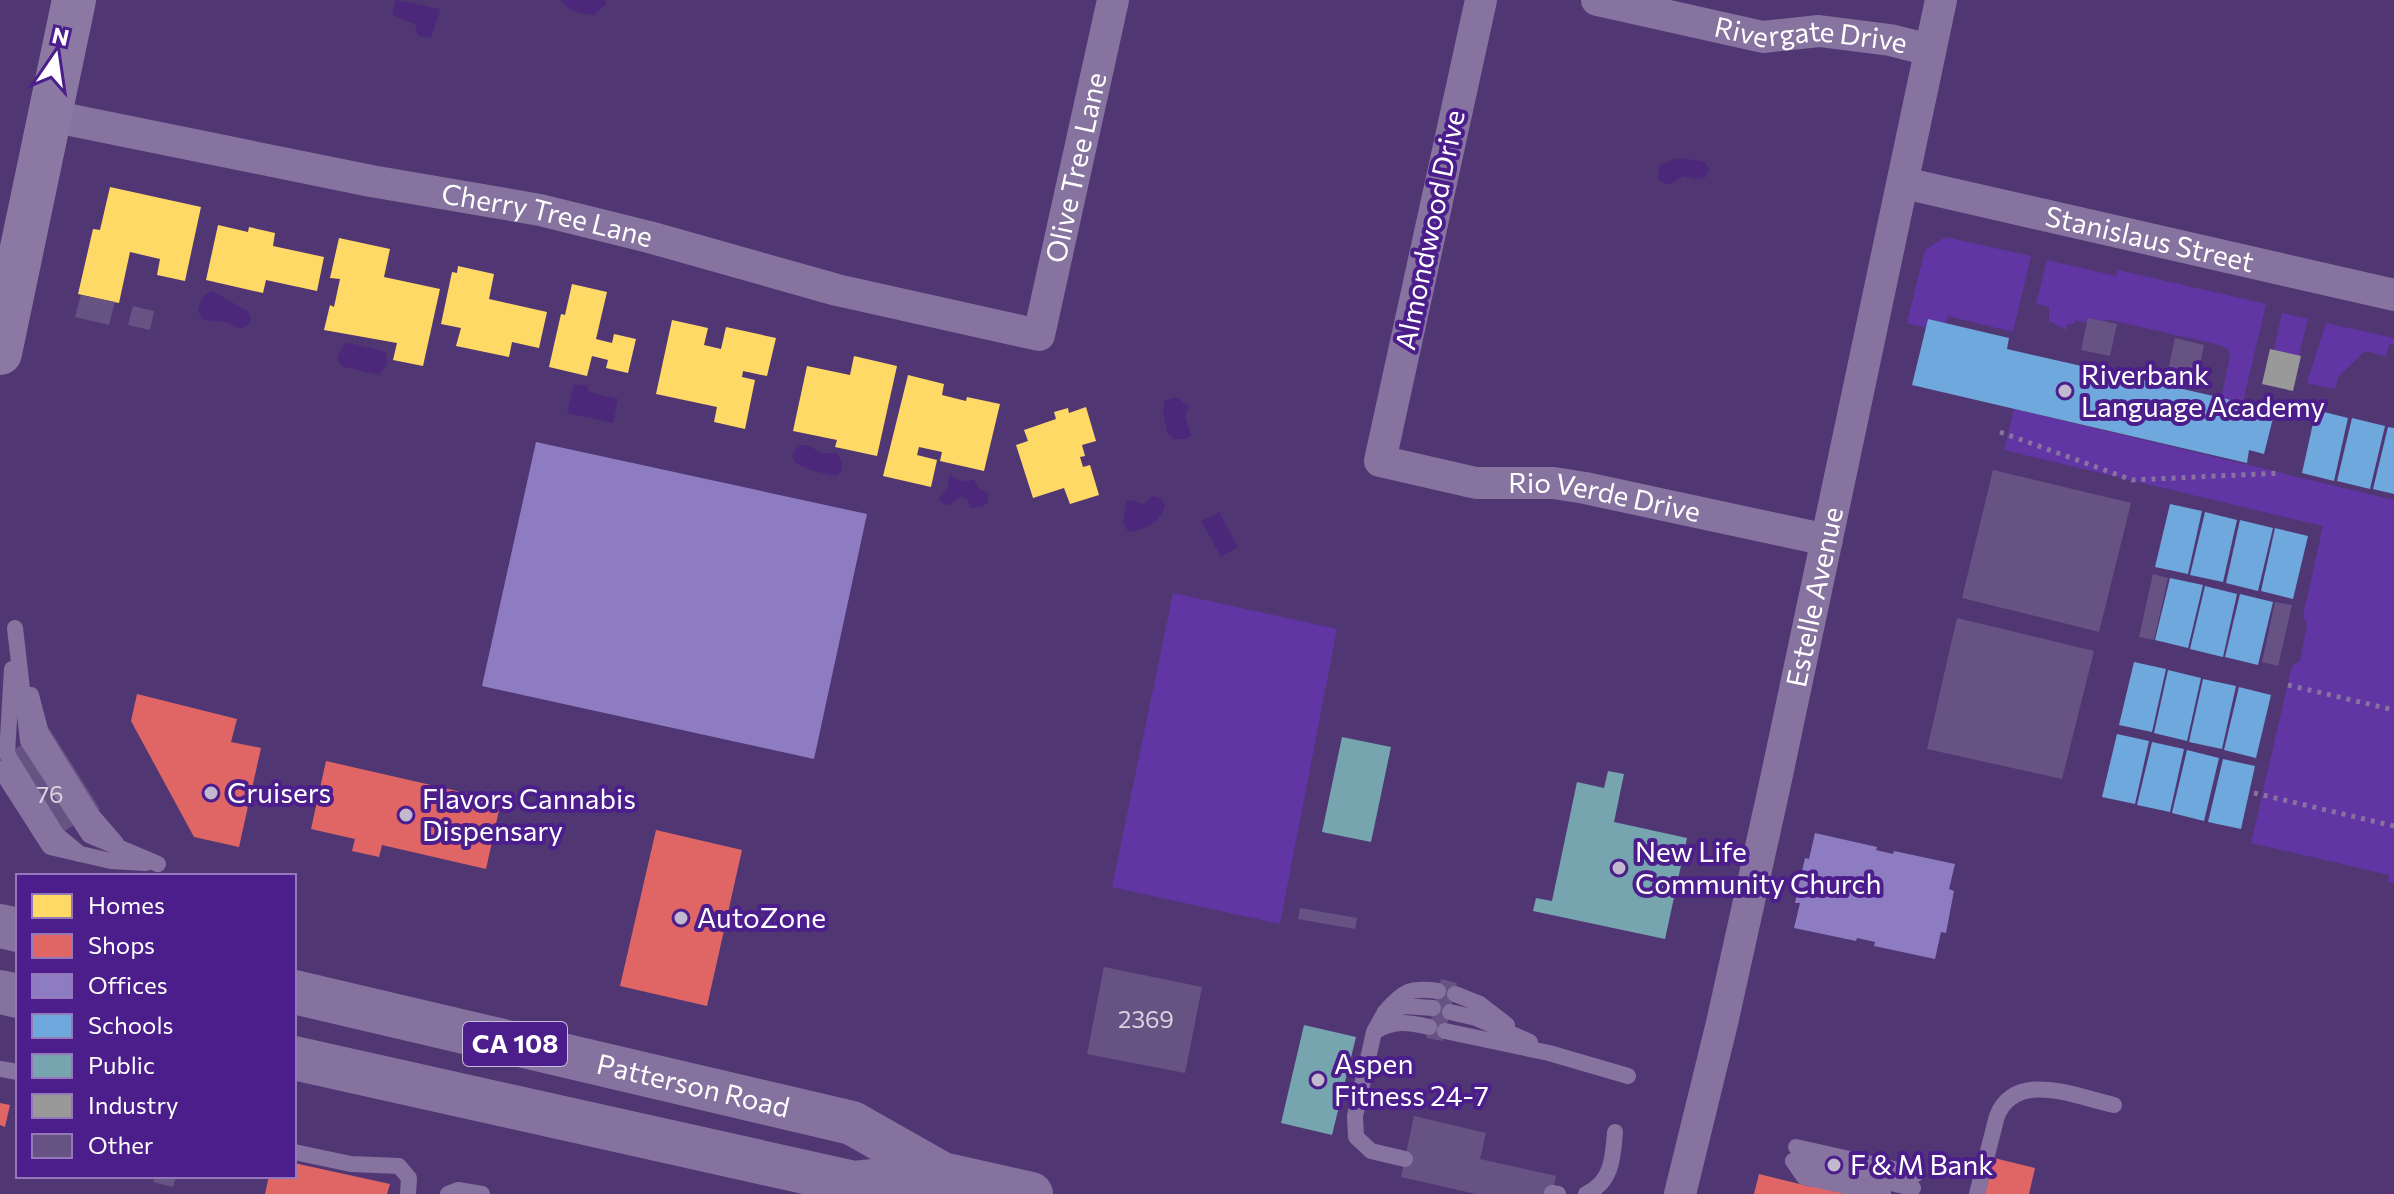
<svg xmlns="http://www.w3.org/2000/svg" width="2394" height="1194" viewBox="0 0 2394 1194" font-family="Commissioner,sans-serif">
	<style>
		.green { fill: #6235a4 }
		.water { fill: #4b287a }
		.homes { fill: #ffd966 }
		.shops { fill: #e06666 }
		.offices { fill: #8e7cc3 }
		.schools { fill: #6fa8dc }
		.public { fill: #76a5af }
		.industry { fill: #999 }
		.building { fill: #675383 }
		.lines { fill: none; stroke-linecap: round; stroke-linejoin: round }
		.path { stroke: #86739f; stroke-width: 5; stroke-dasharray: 4 6; stroke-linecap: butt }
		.lane { stroke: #86739f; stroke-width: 16 }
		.street { stroke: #86739f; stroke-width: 32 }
		.secondary { stroke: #8c79a3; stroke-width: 44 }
		.primary { stroke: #85729e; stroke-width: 44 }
		.poi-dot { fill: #c2b9ce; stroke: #4c1e8c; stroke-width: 3 }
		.labels { text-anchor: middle; stroke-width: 8; stroke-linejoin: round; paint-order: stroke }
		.number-label { font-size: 24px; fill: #d9d4e0 }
		.shield { fill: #4c1e8c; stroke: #c9bcdc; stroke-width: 2 }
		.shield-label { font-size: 26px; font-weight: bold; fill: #fff }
		.street-label { font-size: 28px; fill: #fff; stroke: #4c1e8c }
		.poi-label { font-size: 28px; fill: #fff; stroke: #4c1e8c; text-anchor: start }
	</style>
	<rect width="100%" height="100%" fill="#503773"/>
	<g class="green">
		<path d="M1945,237L2031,256L2013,332L1948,316L1946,323L1928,319L1926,328L1907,323L1925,250Z"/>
		<path d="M2047,260L2116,276L2118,270L2266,304L2243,402L2221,398L2230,357L2228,349L2220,345L2106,319L2105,322L2089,318L2087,323L2075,320L2074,324H2067L2066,330L2049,321V307L2036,304Z"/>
		<path d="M2282,313L2308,319L2299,356L2274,350Z"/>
		<path d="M2326,323L2394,338V345L2389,344L2386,356L2365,351L2338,377L2335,389L2307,383Z"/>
		<path d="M2014,409L2394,500V883L2388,882L2389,875L2251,843L2292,666L2300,661L2307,624L2303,616L2323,526L2004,450Z"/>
		<path d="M1173,593L1337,629L1280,924L1112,887Z"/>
	</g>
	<g class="water">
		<path d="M396,0L440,9L431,38L418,36L415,24L392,15Z"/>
		<path d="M561,0H605L606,4L594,15C581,14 568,12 561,0Z"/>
		<path d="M1682,158L1704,162L1709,168L1706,177L1696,179L1683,176L1671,184L1663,183L1658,179L1659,166L1673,159Z"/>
		<path d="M211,291C217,292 239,307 248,311L251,318C249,323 248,327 242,328C237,329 234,325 229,323C220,320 211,322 202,319L198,311C200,302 202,296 211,291Z"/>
		<path d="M346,342L386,352L388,364L379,375L341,366L337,357Z"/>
		<path d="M574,384L587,386L589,392L618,399L613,423L567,413Z"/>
		<path d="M1177,397L1189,407L1185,417L1191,435L1187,439H1174L1167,433L1163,410L1165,400Z"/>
		<path d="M801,445H809L820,453H837L842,462V470L837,476C824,473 773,465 801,445Z"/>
		<path d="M950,474L959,481L974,480L978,487L988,493V502L984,506L970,508L967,499L961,496L949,505H945L939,499L941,494L947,490Z"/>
		<path d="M1153,496L1162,499L1165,505C1161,523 1146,529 1129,532L1123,524L1126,502L1131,500L1143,504Z"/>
		<path d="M1219,512L1238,547L1221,557L1201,521Z"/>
	</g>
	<g class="homes">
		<path d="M110,187L201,207L185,281L157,275L160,259L130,252L119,303L78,294L93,229L100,230Z"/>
		<path d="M218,225L248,232L249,227L275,233L273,246L324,257L317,291L266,280L263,293L206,280Z"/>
		<path d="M339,238L390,249L384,277L440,289L423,366L393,360L397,343L324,330L330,305L334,307L340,279L330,278Z"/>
		<path d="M458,266L494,274L489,299L547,312L539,348L512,342L509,357L456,346L461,328L441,324L452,272L457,273Z"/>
		<path d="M572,284L607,292L596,339L612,343L614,334L636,339L628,373L606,368L608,360L592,356L587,376L549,367L561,314L565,315Z"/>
		<path d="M672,320L708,328L704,345L721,349L726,327L776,338L767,376L743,371L742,377L755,380L745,429L714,422L717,407L656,394Z"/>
		<path d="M854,356L897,366L877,456L835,447L837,440L793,431L807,366L850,375Z"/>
		<path d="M908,375L944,384L942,395L966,401L967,397L1000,404L984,471L940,461L942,452L919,447L917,455L937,460L931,487L883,476Z"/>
		<path d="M1086,407L1096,441L1082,445L1085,456L1080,457L1083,467L1090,465L1099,495L1070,504L1064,488L1033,498L1016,445L1028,441L1024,430L1056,419L1054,412L1068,408L1069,413Z"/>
	</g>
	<g class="shops">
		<path d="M137,694L237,719L231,742L261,748L239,847L194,837L131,721Z"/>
		<path d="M326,761L501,801L486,869L382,845L379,857L352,851L355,839L311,829Z"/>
		<path d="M656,830L742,850L707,1006L620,986Z"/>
		<path d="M0,1103L10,1105L5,1127L0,1125Z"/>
		<path d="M1852,1157L1845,1194H1754L1759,1174L1812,1187Z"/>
		<path d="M1994,1158L2035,1168L2029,1194H1985Z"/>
		<path d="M294,1163L390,1184L387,1194H265L269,1176H294Z"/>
	</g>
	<g class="offices">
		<path d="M536,442L867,514L814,759L482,686Z"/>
		<path d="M1815,833L1877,847L1876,850L1893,854L1894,851L1955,864L1949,889L1954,891L1946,933L1941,932L1935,959L1874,946L1875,942L1857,938L1856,941L1794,928L1800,903H1795L1805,858L1809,859Z"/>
	</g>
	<g class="schools">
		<path d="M1928,319L2009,338L2007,349L2275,410L2264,454L2249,450L2247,463L1912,385Z"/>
		<path d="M2316,410L2348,418L2334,481L2302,473Z"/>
		<path d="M2352,418L2385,426L2370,489L2337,481Z"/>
		<path d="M2388,427L2394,428V494L2373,489Z"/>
		<path d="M2170,504L2202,511L2188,574L2155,567Z"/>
		<path d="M2205,512L2237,520L2223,582L2190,575Z"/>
		<path d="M2240,520L2273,528L2258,591L2226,583Z"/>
		<path d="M2275,528L2308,536L2293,599L2261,591Z"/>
		<path d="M2170,578L2203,585L2188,648L2155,640Z"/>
		<path d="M2205,586L2237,594L2223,657L2190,649Z"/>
		<path d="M2240,594L2273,602L2258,665L2225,657Z"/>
		<path d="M2134,662L2166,669L2152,732L2119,725Z"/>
		<path d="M2168,670L2201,678L2187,741L2154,733Z"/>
		<path d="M2203,679L2236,686L2222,749L2189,742Z"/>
		<path d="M2239,687L2271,695L2256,758L2224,750Z"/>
		<path d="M2117,734L2149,741L2135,804L2102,797Z"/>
		<path d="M2152,742L2184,749L2170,812L2137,805Z"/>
		<path d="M2187,750L2219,758L2204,821L2172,813Z"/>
		<path d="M2223,759L2255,766L2241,829L2208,822Z"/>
	</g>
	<g class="public">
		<path d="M1342,737L1391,747L1371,842L1322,832Z"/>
		<path d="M1608,771L1624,774L1614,822L1687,838L1665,939L1533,911L1536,898L1552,901L1577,782L1604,788Z"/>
		<path d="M1304,1025L1356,1037L1332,1135L1281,1123Z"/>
	</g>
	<path class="industry" d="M2270,349L2301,356L2293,391L2262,384Z"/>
	<g class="building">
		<path d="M81,295L115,302L109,325L75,317Z"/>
		<path d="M133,306L154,311L150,330L128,325Z"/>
		<path d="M2088,318L2117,324L2110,356L2081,350Z"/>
		<path d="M2175,338L2204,345L2197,377L2168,371Z"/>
		<path d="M1993,470L2131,503L2099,632L1962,598Z"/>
		<path d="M2153,574L2168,578L2154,640L2139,637Z"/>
		<path d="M2275,602L2292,605L2278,666L2262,662Z"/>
		<path d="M1957,618L2094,651L2062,779L1927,749Z"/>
		<path d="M49,728L100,809L40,846L0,781V758Z"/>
		<path d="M1300,908L1357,918L1355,929L1298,919Z"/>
		<path d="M1104,967L1202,987L1185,1073L1087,1054Z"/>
		<path d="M1441,979L1457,983L1443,1041L1426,1038Z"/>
		<path d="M1414,1116L1486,1133L1480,1159L1556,1176L1552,1194H1476L1401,1177Z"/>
		<path d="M155,1176H176L173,1187L153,1182Z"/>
	</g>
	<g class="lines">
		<g class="path">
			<path d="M2000,432L2132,480L2281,473"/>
			<path d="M2288,685L2394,710"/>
			<path d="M2254,793L2394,826"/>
		</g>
		<g class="lane">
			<path d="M15,628L28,741L89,835L158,864"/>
			<path d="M12,669L7,754L57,835L80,854"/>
			<path d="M31,695L41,733L91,814L116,843"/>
			<path d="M0,769L50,847L111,861L146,863"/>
			<path d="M1455,994L1480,1004L1507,1025"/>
			<path d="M1385,1012C1403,991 1410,987 1438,991"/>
			<path d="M1450,1012L1476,1018L1530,1042"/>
			<path d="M1375,1030L1385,1012L1405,1006L1433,1008"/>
			<path d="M1445,1031L1549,1053L1628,1076"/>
			<path d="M0,1069L18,1072"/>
			<path d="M1796,1147L1916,1174"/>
			<path d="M294,1152L351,1164L399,1166L409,1178L408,1194"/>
			<path d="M1405,1159L1371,1151L1356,1137L1355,1116L1374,1032C1393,1020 1408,1022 1429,1027"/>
			<path d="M1793,1161L1913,1188"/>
			<path d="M1793,1161L1804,1177L1883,1194"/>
			<path d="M1552,1193L1558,1194"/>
			<path d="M448,1194L458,1190L482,1194"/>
			<path d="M1586,1194C1612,1182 1613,1158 1615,1132"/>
			<path d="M1977,1194L1997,1116C2016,1069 2077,1097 2114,1105"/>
		</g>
		<g class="street">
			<path id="s1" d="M1481,0L1380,461L1476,483H1554L1585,488L1827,540"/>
			<path id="s2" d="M1597,0L1763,37L1819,31L1890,40L1930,50"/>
			<path id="s3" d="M51,116L371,181L540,210L649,237L837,290L1039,335L1113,0"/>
			<path id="s4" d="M1904,183L2394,295"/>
			<path id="s5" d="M1680,1194L1722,1023L1775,784L1941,0"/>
		</g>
		<path class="secondary" d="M0,353L74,0"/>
		<g class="primary">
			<path d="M0,926L18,930"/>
			<path d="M0,992L18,996"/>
			<path id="s6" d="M294,992L852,1123L942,1174L1031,1194"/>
			<path d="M294,1058L854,1183L942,1174"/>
		</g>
	</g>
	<g class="poi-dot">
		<circle cx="2065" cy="391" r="8"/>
		<circle cx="211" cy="793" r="8"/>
		<circle cx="406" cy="815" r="8"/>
		<circle cx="1619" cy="868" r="8"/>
		<circle cx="681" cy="918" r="8"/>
		<circle cx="1318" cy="1080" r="8"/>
		<circle cx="1834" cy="1165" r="8"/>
	</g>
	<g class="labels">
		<g class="number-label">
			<text x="50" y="803">76</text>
			<text x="1146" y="1028">2369</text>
		</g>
		<rect class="shield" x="463" y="1022" width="104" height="44" rx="6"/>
		<g class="shield-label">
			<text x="515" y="1053">CA 108</text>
		</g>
		<g class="street-label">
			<text dy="10" stroke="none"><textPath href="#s2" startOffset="218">Rivergate Drive</textPath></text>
			<text dy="10" stroke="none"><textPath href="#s3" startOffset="1184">Olive Tree Lane</textPath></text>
			<text dy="10" stroke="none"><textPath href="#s3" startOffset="506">Cherry Tree Lane</textPath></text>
			<text transform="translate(1430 230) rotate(-78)" y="10">Almondwood Drive</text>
			<text dy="10" stroke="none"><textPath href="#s4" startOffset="252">Stanislaus Street</textPath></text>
			<text dy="10" stroke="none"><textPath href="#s1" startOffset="700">Rio Verde Drive</textPath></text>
			<text dy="10" stroke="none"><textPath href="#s5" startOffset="612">Estelle Avenue</textPath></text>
			<text dy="10" stroke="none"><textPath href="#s6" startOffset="410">Patterson Road</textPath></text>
		</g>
		<g class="poi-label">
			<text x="2081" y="385">Riverbank<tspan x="2081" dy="32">Language Academy</tspan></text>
			<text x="227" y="803">Cruisers</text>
			<text x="422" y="809">Flavors Cannabis<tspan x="422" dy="32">Dispensary</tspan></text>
			<text x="1635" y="862">New Life<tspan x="1635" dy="32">Community Church</tspan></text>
			<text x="697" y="928">AutoZone</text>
			<text x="1334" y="1074">Aspen<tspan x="1334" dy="32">Fitness 24-7</tspan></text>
			<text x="1850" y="1175">F &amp; M Bank</text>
		</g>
	</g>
	<rect x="16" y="874" width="280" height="304" fill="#4c1e8c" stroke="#9478ba" stroke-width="2"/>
	<rect x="32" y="894" width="40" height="24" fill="#ffd966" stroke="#9478ba" stroke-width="2"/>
	<text x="88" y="914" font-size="24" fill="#ffffff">Homes</text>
	<rect x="32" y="934" width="40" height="24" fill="#e06666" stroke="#9478ba" stroke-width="2"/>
	<text x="88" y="954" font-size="24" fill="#ffffff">Shops</text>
	<rect x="32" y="974" width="40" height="24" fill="#8e7cc3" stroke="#9478ba" stroke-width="2"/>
	<text x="88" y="994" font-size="24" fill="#ffffff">Offices</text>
	<rect x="32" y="1014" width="40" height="24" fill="#6fa8dc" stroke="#9478ba" stroke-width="2"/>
	<text x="88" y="1034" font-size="24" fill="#ffffff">Schools</text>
	<rect x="32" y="1054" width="40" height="24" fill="#76a5af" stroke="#9478ba" stroke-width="2"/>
	<text x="88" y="1074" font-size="24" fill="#ffffff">Public</text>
	<rect x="32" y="1094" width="40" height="24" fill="#999999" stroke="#9478ba" stroke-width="2"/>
	<text x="88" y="1114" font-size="24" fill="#ffffff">Industry</text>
	<rect x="32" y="1134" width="40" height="24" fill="#675383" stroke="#9478ba" stroke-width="2"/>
	<text x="88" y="1154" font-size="24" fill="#ffffff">Other</text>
	<g transform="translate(56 56) rotate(13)" stroke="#4c1e8c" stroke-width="6" paint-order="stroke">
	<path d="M0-6L14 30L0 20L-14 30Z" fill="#ffffff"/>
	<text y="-12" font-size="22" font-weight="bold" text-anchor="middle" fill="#ffffff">N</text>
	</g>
</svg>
